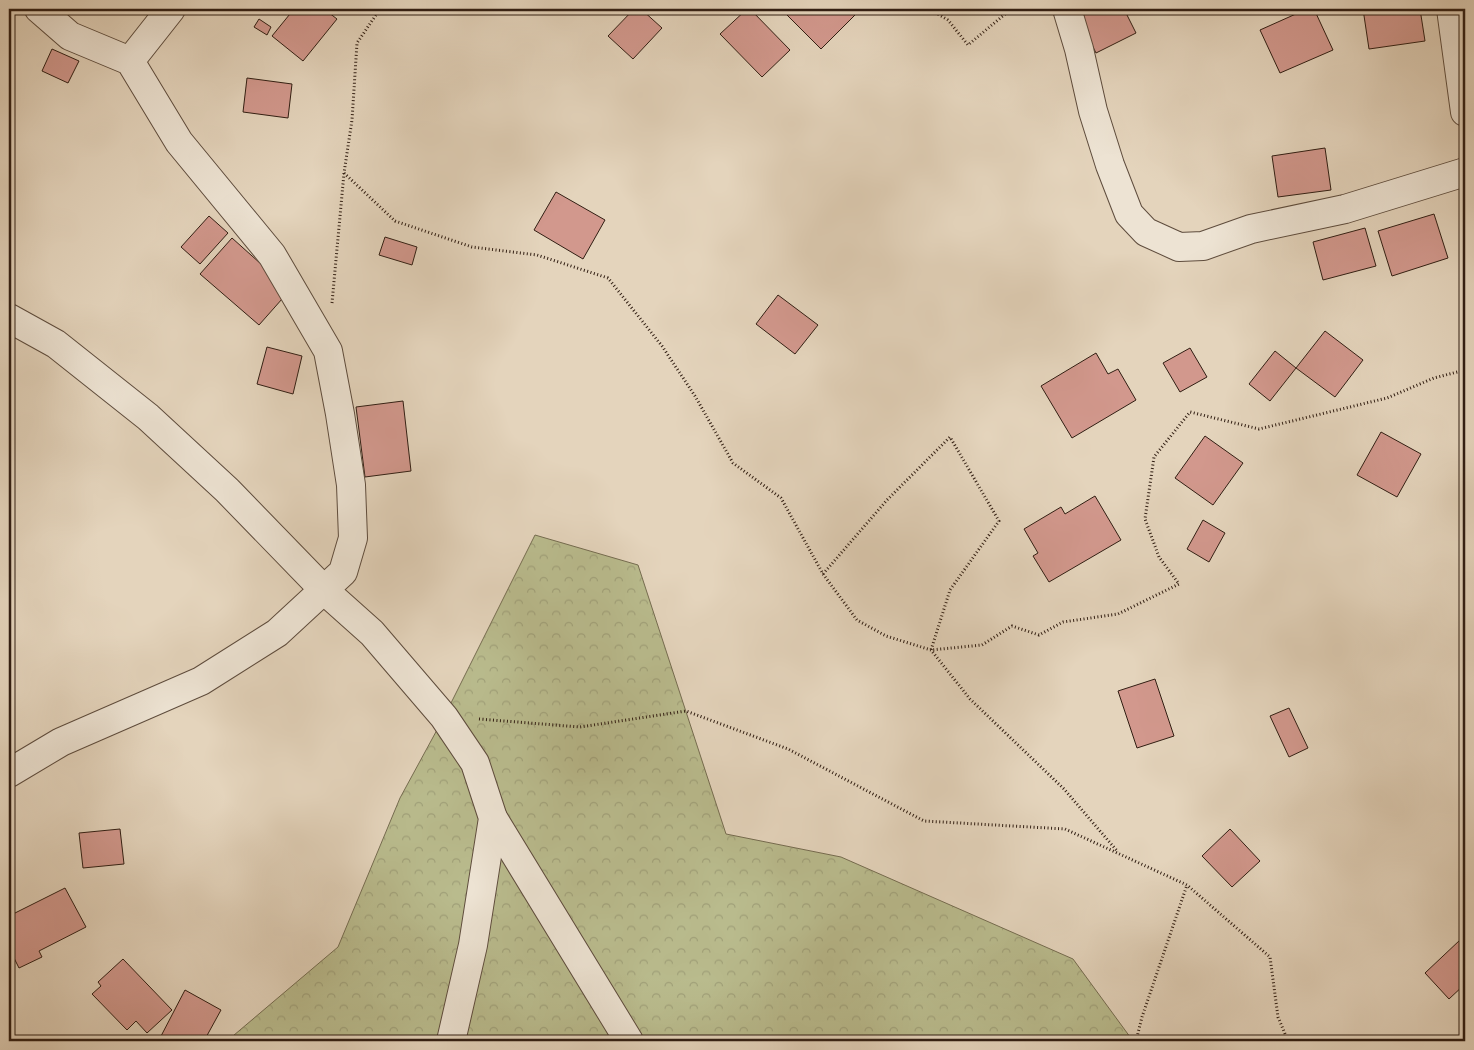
<svg xmlns="http://www.w3.org/2000/svg" width="1474" height="1050" viewBox="0 0 1474 1050" font-family="Vollkorn,serif">
	<style>
		.forest { fill: url(#forest-crowns); stroke: #756c50 }
		.building { fill: #d2988d; stroke: #311e13 }
		.lines { fill: none; stroke-linecap: round; stroke-linejoin: round }
		.minor-casing { stroke: #5e4c3d; stroke-width: 30 }
		.path { stroke: #311e13; stroke-width: 3; stroke-dasharray: 1 2.5; stroke-linecap: butt }
		.minor { stroke: #ede3d3; stroke-width: 28 }
	</style>
	<defs>
		<pattern id="forest-crowns" width="20" height="18" patternUnits="userSpaceOnUse" patternTransform="scale(1.25)"><rect width="20" height="18" fill="#b9bb8d"/><path d="M2 6a3 3 0 1 1 6 0M12 15a3 3 0 1 1 6 0" fill="none" stroke="#a0a079"/></pattern>
	</defs>
	<rect width="100%" height="100%" fill="#e4d4bc"/>
	<filter id="stains"><feTurbulence type="fractalNoise" baseFrequency=".004" numOctaves="4"/><feColorMatrix values="0 0 0 0 .2 0 0 0 0 .09 0 0 0 0 .02 0 0 0 .5 -.17"/></filter>
	<radialGradient id="worn" r=".72"><stop offset=".6" stop-color="#630" stop-opacity="0"/><stop offset="1" stop-color="#630" stop-opacity=".3"/></radialGradient>
	<path class="forest" d="M535,535L638,565L726,834L841,857L1073,959L1133,1041H227L338,947L400,798L444,717Z"/>
	<g class="building">
		<path d="M294,9H324L337,19L303,61L272,36Z"/>
		<path d="M634,9H641L662,28L633,59L608,36Z"/>
		<path d="M747,9H750L790,50L762,77L720,34Z"/>
		<path d="M781,9H857L859,11L821,49Z"/>
		<path d="M1094,9H1124L1136,33L1096,53L1078,17Z"/>
		<path d="M1307,9H1314L1333,50L1280,73L1260,30Z"/>
		<path d="M1363,9H1420L1425,41L1369,49Z"/>
		<path d="M259,19L271,27L267,35L254,27Z"/>
		<path d="M52,49L79,61L68,83L42,71Z"/>
		<path d="M247,78L292,84L288,118L243,112Z"/>
		<path d="M1325,148L1331,190L1278,197L1272,156Z"/>
		<path d="M556,192L605,220L583,259L534,230Z"/>
		<path d="M1434,214L1448,258L1392,276L1378,231Z"/>
		<path d="M209,216L228,233L200,264L181,247Z"/>
		<path d="M1365,228L1376,266L1323,280L1313,242Z"/>
		<path d="M385,237L417,247L412,265L379,255Z"/>
		<path d="M232,238L290,290L259,325L200,274Z"/>
		<path d="M778,295L818,325L795,354L756,324Z"/>
		<path d="M1325,331L1363,360L1335,397L1296,368Z"/>
		<path d="M267,347L302,356L293,394L257,384Z"/>
		<path d="M1190,348L1207,377L1180,392L1163,363Z"/>
		<path d="M1275,351L1296,368L1270,401L1249,384Z"/>
		<path d="M1096,353L1108,374L1118,369L1136,400L1072,438L1041,386Z"/>
		<path d="M403,401L411,471L365,477L356,407Z"/>
		<path d="M1381,432L1421,454L1397,497L1357,475Z"/>
		<path d="M1205,436L1243,463L1213,505L1175,478Z"/>
		<path d="M1095,496L1121,540L1049,582L1033,556L1038,553L1024,529L1061,507L1065,514Z"/>
		<path d="M1203,520L1225,533L1209,562L1187,549Z"/>
		<path d="M1155,679L1174,736L1137,748L1118,691Z"/>
		<path d="M1289,708L1308,748L1289,757L1270,716Z"/>
		<path d="M120,829L124,864L83,868L79,833Z"/>
		<path d="M1230,829L1260,861L1232,887L1202,856Z"/>
		<path d="M65,888L86,927L39,951L42,957L19,968L9,948V916Z"/>
		<path d="M1460,940L1465,946V984L1449,999L1425,973Z"/>
		<path d="M123,959L172,1010L147,1033L136,1021L127,1030L92,994L101,986L98,982Z"/>
		<path d="M185,990L221,1010L204,1041H166L160,1038Z"/>
	</g>
	<g class="lines">
		<defs>
			<g id="minor">
				<path d="M1067,9L1079,49L1093,111L1110,165L1129,214L1146,232L1179,247L1203,246L1251,229L1345,209L1465,172"/>
				<path d="M1451,9L1465,112"/>
				<path d="M130,61L171,9"/>
				<path d="M9,318L56,344L148,417L227,490L325,591L372,633L444,717L475,763L493,818L473,945L451,1041"/>
				<path d="M9,773L61,742L201,681L277,633L343,572L353,538L351,485L340,414L328,351L272,255L179,142L130,61L70,36L39,9"/>
				<path d="M493,818L629,1041"/>
			</g>
		</defs>
		<use href="#minor" class="minor-casing"/>
		<g class="path">
			<path d="M929,9L948,20L968,45L1011,9"/>
			<path d="M344,173L395,221L472,247L537,255L608,278L662,346L695,396L733,463L781,498L823,574L857,620L886,636L931,650L970,699L1064,789L1118,852"/>
			<path d="M332,303L344,173L352,120L357,43L380,9"/>
			<path d="M823,574L887,500L950,437L999,521L950,590L931,650L982,645L1012,626L1039,635L1063,622L1118,614L1179,584L1159,557L1145,519L1154,457L1190,412L1259,429L1387,398L1434,378L1465,370"/>
			<path d="M479,719L580,727L686,711L788,749L924,821L1065,829L1187,885L1270,957L1278,1017L1288,1041"/>
			<path d="M1136,1041L1142,1017L1187,885"/>
		</g>
		<use href="#minor" class="minor"/>
	</g>
	<rect width="1474" height="1050" fill="none" stroke="#e4d4bc" stroke-width="30"/>
	<rect x="10" y="10" width="1454" height="1030" fill="none" stroke="#311e13" stroke-width="2.5"/>
	<rect x="15" y="15" width="1444" height="1020" fill="none" stroke="#311e13"/>
	<rect width="100%" height="100%" filter="url(#stains)"/>
	<rect width="100%" height="100%" fill="url(#worn)"/>
</svg>
